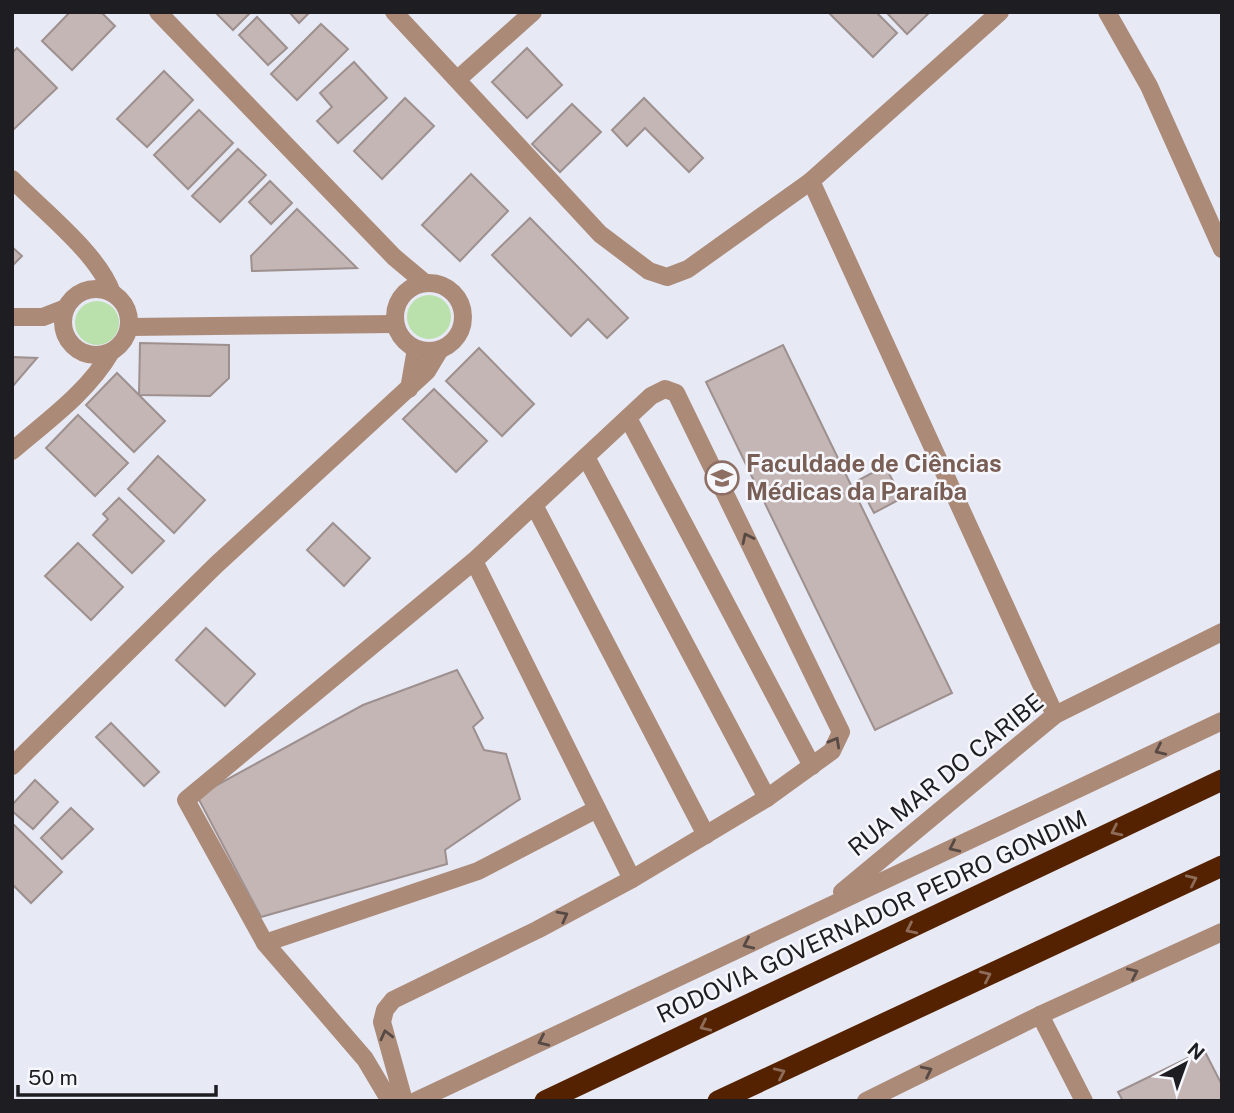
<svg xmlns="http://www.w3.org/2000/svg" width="1234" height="1113" viewBox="0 0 1234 1113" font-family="'Public Sans',sans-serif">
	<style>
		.green { fill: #bae1ab }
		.building { fill: #c3b6b4; stroke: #9d908f; stroke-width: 2 }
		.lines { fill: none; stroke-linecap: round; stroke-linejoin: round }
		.minor { stroke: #ac8a78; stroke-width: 18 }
		.highway { stroke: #520; stroke-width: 21 }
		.oneway { stroke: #574944 }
		.oneway2 { stroke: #8d6c59 }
		.labels { text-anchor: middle; stroke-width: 5; stroke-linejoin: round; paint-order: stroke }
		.education-label { font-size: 24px; font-weight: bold; fill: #785e54; stroke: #f6f6fd; text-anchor: start }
		.street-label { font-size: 24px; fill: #1e1e22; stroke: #f6f6fd }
	</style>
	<rect width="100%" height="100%" fill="#e7e9f4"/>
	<g class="green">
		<circle cx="429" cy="317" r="22"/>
		<circle cx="97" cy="323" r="22"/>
	</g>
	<g class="building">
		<path d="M70,12H101L115,26L72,70L42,41Z"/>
		<path d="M215,12H251L233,30Z"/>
		<path d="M289,12H310L299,23Z"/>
		<path d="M828,12H876L897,33L873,57Z"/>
		<path d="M886,12H930L907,34Z"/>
		<path d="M257,17L287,48L268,65L239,35Z"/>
		<path d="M321,24L348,49L297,100L271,74Z"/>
		<path d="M17,48L57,88L12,131V53Z"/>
		<path d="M527,48L562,85L527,118L492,82Z"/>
		<path d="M354,62L387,98L338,143L317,121L332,107L320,93Z"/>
		<path d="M164,71L193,100L147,147L117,119Z"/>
		<path d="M405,98L434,126L382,179L354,151Z"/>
		<path d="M644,98L703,158L689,172L645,128L627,146L612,130Z"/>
		<path d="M572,104L601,132L560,172L532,144Z"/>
		<path d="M199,110L233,143L188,189L154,155Z"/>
		<path d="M238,149L266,175L220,222L192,196Z"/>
		<path d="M471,174L508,211L460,261L422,225Z"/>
		<path d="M270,181L292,203L271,224L249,202Z"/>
		<path d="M297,209L357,268L252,271L251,256Z"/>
		<path d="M530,218L628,318L607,338L588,319L571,336L492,255Z"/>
		<path d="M12,247L22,256L12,266Z"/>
		<path d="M140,343L229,345V378L210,396L139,395Z"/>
		<path d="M783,345L952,693L875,730L706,382Z"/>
		<path d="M479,348L534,404L502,436L446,381Z"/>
		<path d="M12,357L37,358L12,387Z"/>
		<path d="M117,373L165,421L134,452L86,405Z"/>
		<path d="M434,389L487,441L456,472L403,419Z"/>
		<path d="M78,415L128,463L95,496L46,448Z"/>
		<path d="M158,456L205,500L174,533L128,489Z"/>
		<path d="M885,466L902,498L874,513L857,481Z"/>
		<path d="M119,498L164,541L132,573L93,535L108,519L103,514Z"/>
		<path d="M333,523L370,558L344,586L307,550Z"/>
		<path d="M78,543L123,587L91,620L45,576Z"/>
		<path d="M206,628L255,674L225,706L176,660Z"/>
		<path d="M457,670L483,718L473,727L484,750L506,754L520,799L445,850L447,864L261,917L197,796L363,705Z"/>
		<path d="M111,723L159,772L144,786L96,737Z"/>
		<path d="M35,780L58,802L33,829L12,811V805Z"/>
		<path d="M71,808L93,829L62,859L41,838Z"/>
		<path d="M12,823L62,872L31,903L12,884Z"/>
		<path d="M1204,1050L1222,1085V1100L1123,1101L1118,1092Z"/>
	</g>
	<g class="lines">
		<g class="minor">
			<path d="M158,12L394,257L425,283"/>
			<path d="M394,12L600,234L649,271L667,277L688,269L811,181L1000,12"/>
			<path d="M1107,12L1149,86L1222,249"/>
			<path d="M458,79L533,12"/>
			<path d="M12,179C42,210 98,253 112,293"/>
			<path d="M811,181L1055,715"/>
			<circle cx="429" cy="317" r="34"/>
			<circle cx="96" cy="322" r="33"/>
			<path d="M12,317H43L66,308"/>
			<path d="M130,327L395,324"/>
			<path d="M409,389L416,349"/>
			<path d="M628,418L812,766"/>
			<path d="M12,451C48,420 87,393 111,352"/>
			<path d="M586,457L767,798"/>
			<path d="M534,505L706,835"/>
			<path d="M474,561L632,879"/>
			<path d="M12,766L216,565L427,371L439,351"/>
			<path d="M842,892L1055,715L1222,632"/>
			<path d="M265,943L478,871L597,809"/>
			<path d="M1040,1015L1084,1101"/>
			<path d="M390,1101L365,1059L265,943L186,800L474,561L651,396L665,389L676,393L841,732L832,751L767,798L632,879L537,930L393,1000L385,1010L382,1022L404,1101"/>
			<path d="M416,1101L1222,721"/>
			<path d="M866,1101L1040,1015L1222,932"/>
		</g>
		<g class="highway">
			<path d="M545,1101L1222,780"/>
			<path d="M718,1101L1222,866"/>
		</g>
	</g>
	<defs><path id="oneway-chevron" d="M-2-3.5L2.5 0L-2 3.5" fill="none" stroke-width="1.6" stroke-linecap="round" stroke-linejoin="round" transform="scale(1.75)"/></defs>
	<g class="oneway">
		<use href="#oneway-chevron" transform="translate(747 538) rotate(-116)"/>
		<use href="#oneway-chevron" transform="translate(835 742) rotate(-61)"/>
		<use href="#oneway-chevron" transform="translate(1160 750) rotate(155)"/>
		<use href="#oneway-chevron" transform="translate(954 847) rotate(155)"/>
		<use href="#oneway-chevron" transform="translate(563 916) rotate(-28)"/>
		<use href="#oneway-chevron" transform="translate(748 944) rotate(155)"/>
		<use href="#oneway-chevron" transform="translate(1133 973) rotate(-25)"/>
		<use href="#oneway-chevron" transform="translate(386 1035) rotate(-104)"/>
		<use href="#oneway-chevron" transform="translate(543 1041) rotate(155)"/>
		<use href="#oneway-chevron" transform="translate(927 1071) rotate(-26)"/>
	</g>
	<g class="oneway2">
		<use href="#oneway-chevron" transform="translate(1116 831) rotate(154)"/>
		<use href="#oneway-chevron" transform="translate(1192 880) rotate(-25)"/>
		<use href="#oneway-chevron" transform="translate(911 929) rotate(154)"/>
		<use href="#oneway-chevron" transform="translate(986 976) rotate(-25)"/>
		<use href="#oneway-chevron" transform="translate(705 1026) rotate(155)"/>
		<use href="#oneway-chevron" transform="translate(780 1073) rotate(-25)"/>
	</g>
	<defs>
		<symbol id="university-ring" viewBox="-11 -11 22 22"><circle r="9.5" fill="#f6f6fd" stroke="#8d6e63" stroke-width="1.5"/><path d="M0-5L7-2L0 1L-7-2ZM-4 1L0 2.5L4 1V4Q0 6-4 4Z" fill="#8d6e63"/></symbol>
	</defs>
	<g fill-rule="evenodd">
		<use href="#university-ring" x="703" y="459" width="38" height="38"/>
	</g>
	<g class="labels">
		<g class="education-label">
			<text x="746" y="472">Faculdade de Ciências<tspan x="746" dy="28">Médicas da Paraíba</tspan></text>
		</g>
		<g class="street-label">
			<text transform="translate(946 775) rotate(-39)" y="8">RUA MAR DO CARIBE</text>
			<text transform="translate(872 917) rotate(-25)" y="8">RODOVIA GOVERNADOR PEDRO GONDIM</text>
		</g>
	</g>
	<rect width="1234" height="1113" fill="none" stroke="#1e1e22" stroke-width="28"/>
	<g transform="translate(1185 1064) rotate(41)" stroke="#f6f6fd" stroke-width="5" paint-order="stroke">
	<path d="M0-5L12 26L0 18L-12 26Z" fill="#1e1e22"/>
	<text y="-10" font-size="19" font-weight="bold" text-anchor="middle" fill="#1e1e22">N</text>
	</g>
	<path d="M18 1085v10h198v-10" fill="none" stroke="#1e1e22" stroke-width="3.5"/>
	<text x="28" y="1085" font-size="21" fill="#1e1e22" stroke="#f6f6fd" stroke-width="5" paint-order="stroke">50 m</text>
</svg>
